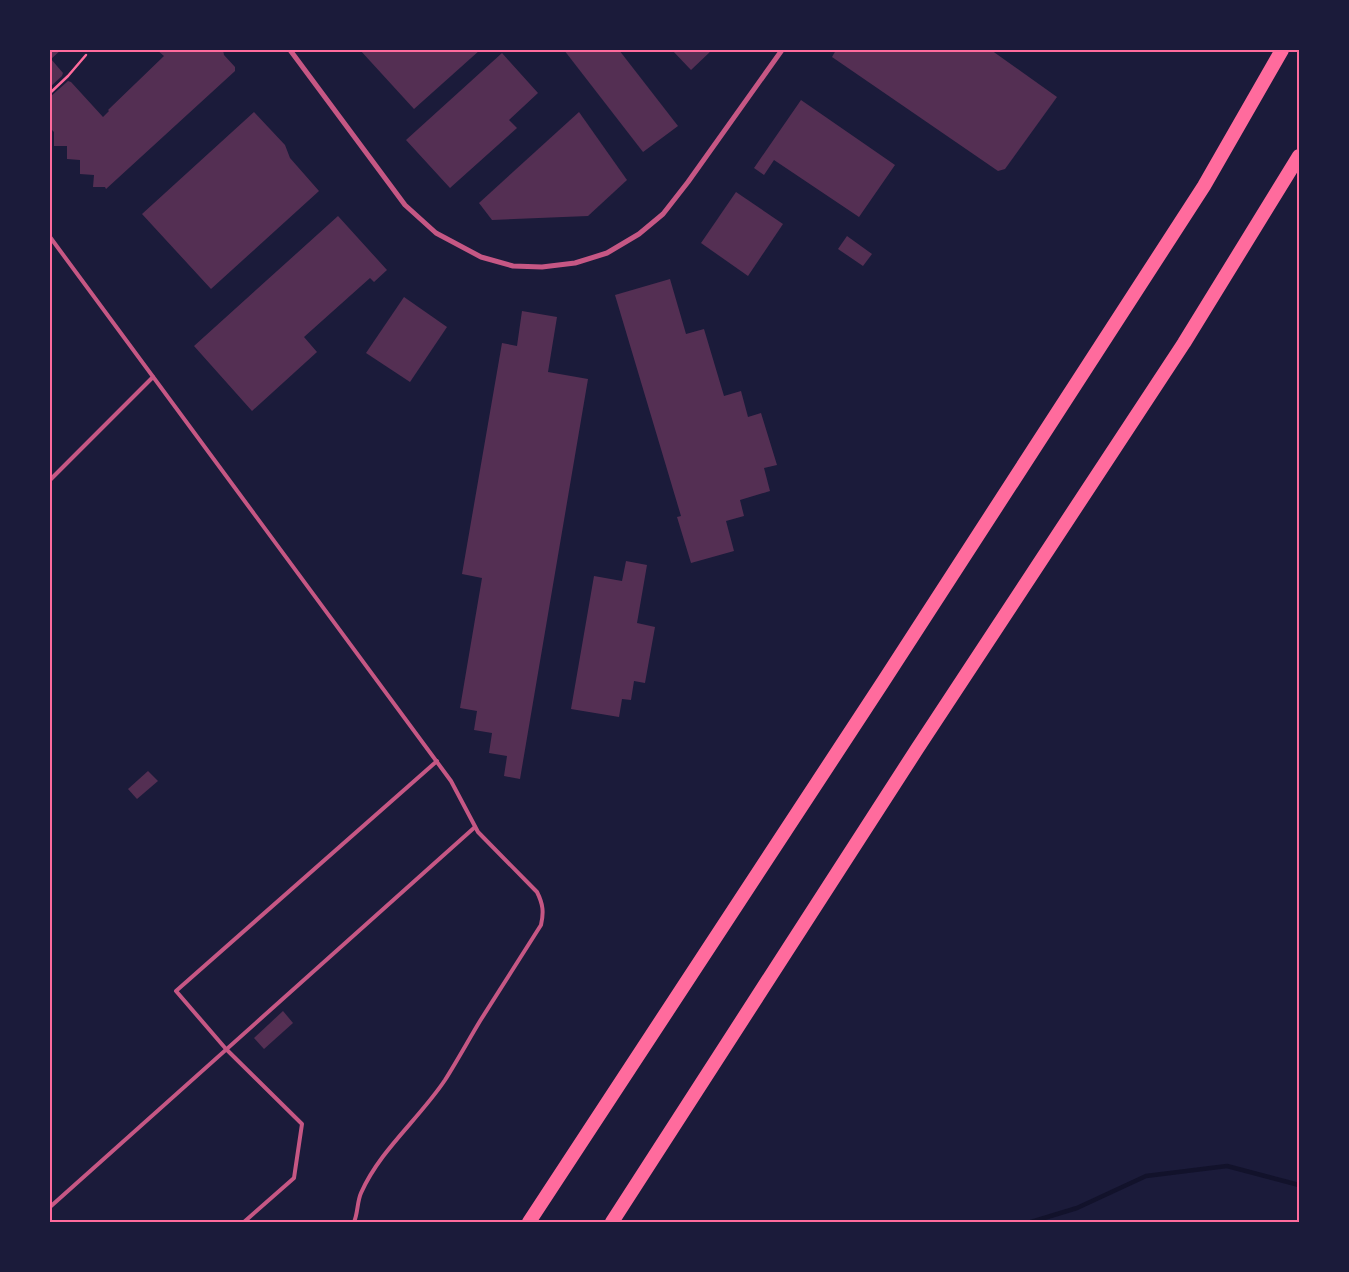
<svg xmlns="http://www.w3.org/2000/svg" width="1349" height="1272" viewBox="0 0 1349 1272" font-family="'Golos Text',sans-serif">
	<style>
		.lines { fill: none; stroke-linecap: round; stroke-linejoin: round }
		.stream { stroke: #12122b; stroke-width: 4.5 }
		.building { fill: #542f53 }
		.path { stroke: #ff6b9d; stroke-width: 2.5 }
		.service { stroke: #c65784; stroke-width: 4 }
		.minor { stroke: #c65784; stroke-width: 5 }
		.motorway { stroke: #ff6b9d; stroke-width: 14 }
		.neatline { fill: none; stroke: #ff6b9d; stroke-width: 2 }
	</style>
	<rect width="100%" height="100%" fill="#1b1b3a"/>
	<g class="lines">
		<path class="stream" d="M1031,1222L1077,1208L1146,1176L1227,1166L1299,1185"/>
	</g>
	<g class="building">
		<path d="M50,50H61L51,59L63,73L62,76L50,87Z"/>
		<path d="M157,50H223L224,55L235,67V71L106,189L105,187H93L94,175L80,174V160L67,159V146H54V132L50,128V97L68,81L71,82L103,117L109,111L108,110L164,56Z"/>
		<path d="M360,50H480L414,109Z"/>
		<path d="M564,50H619L678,126L643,152Z"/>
		<path d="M672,50H712L691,70Z"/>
		<path d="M836,50H991L1057,97L1005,169L998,171L832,57Z"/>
		<path d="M502,53L538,93L509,120L517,128L450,188L406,140Z"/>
		<path d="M801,100L895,165L859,217L774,160L764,175L754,168Z"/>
		<path d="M254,112L285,145L290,158L319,191L211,289L142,214Z"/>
		<path d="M579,112L627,180L588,216L492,220L479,203Z"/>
		<path d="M736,192L783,224L748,276L701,243Z"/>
		<path d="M338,216L387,270L374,282L370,278L304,337L317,352L252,411L194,346Z"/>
		<path d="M847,236L872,254L863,266L838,249Z"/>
		<path d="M670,279L686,334L704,329L724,396L741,391L748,417L761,413L777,465L764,468L770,491L740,500L744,516L726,521L734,551L691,563L677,517L681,516L615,295Z"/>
		<path d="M404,297L447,327L410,382L366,353Z"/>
		<path d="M522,311L557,317L548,372L588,379L520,779L504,776L507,756L489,753L492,733L474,730L477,711L460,708L482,578L462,574L502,343L517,346Z"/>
		<path d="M626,561L647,565L637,623L655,627L645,683L634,681L631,700L622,699L619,717L571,709L594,576L622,581Z"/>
		<path d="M148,771L158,781L137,799L128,789Z"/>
		<path d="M283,1011L293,1023L264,1049L254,1038Z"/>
	</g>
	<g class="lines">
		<path class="path" d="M50,93L68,76L86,55"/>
		<g class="service">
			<path d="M50,237L451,781L478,832L537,892C543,904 544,912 541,925C521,957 500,989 480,1021C468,1041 457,1061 445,1080C419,1119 380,1150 361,1193C357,1202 358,1213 354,1222"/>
			<path d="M50,480L153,377"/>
			<path d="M50,1207L475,827"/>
			<path d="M244,1222L294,1178L302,1124L226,1049L176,991L437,761"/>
		</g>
		<path class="minor" d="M290,50L405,205L436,233L481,257L513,266L542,267L575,263L607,253L639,234L663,214L688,182L782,50"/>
		<g class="motorway">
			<path d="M529,1222L883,682L1204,186L1282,50"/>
			<path d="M612,1222L917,749L1184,343L1299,156"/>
		</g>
	</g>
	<rect width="1349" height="1272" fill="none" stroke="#1b1b3a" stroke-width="102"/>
	<rect x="51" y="51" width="1247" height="1170" class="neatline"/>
</svg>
